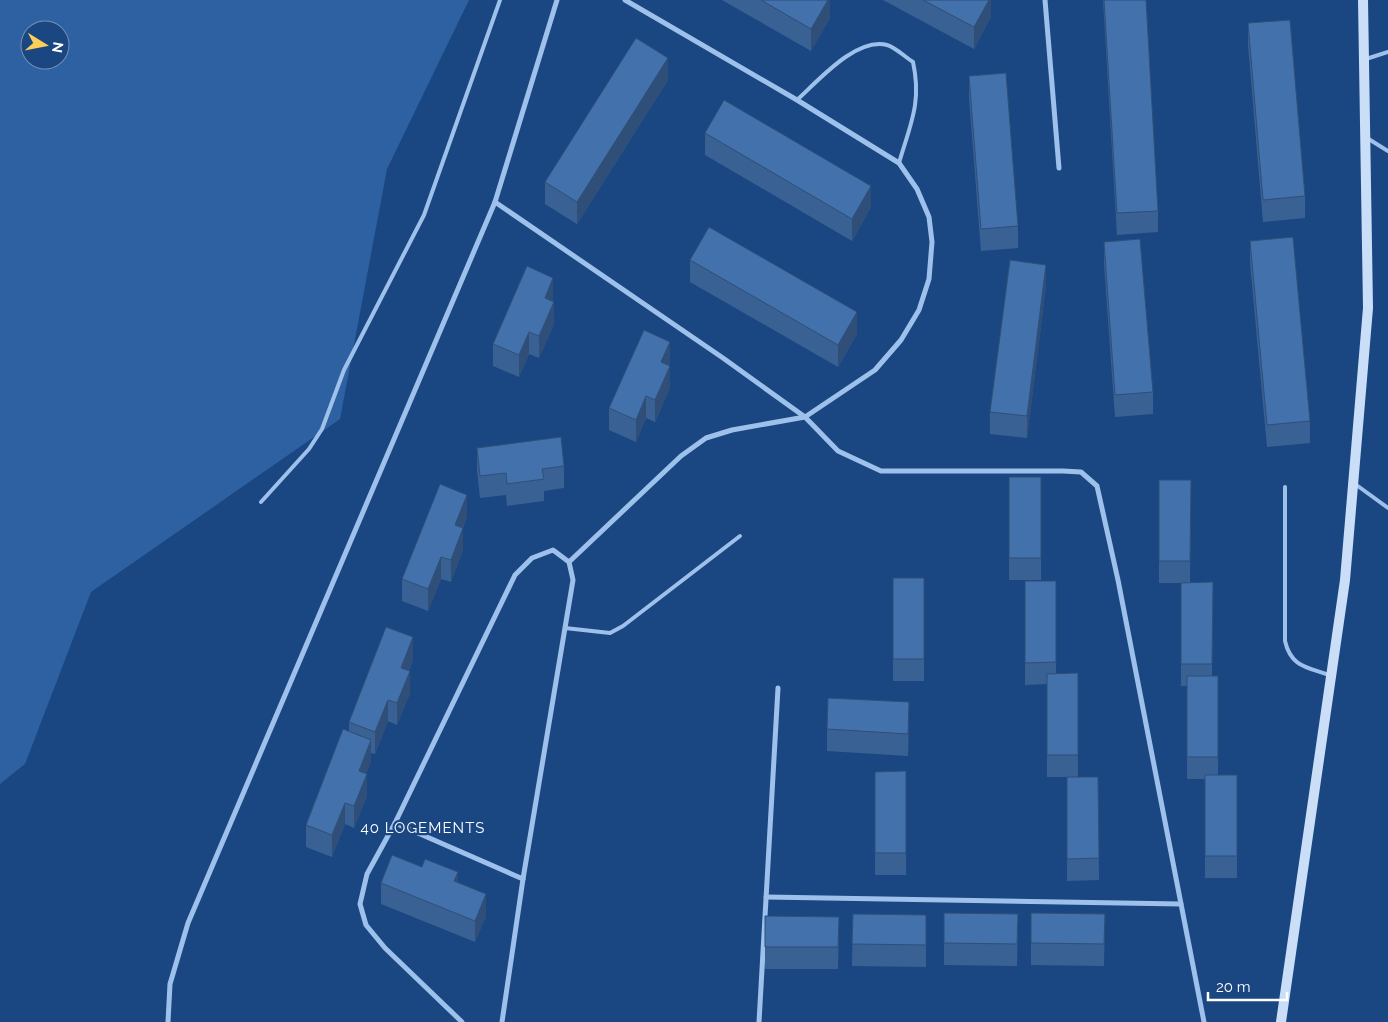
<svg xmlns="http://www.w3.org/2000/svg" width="1388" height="1022" viewBox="0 0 1388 1022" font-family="Raleway,sans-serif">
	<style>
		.green { fill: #2d61a1; fill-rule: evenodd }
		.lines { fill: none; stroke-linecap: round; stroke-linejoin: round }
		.service { stroke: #9ec1eb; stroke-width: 4 }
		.minor { stroke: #9ec1eb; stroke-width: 5 }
		.secondary { stroke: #cadef8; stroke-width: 10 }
		.wall { fill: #3a6193 }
		.shaded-wall { fill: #2f4f78 }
		.building { fill: #4371ab; stroke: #2f4f78 }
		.labels { text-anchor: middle; stroke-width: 4.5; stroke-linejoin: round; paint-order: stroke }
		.neighbourhood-label { font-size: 15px; letter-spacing: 1px; fill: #fff; stroke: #1a4782 }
	</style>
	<rect width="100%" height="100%" fill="#1a4782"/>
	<path class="green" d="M0,0H469L387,169L340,419L91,592L25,764L0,784ZM30,30H60V60H30Z"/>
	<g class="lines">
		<g class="service">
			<path d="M1366,59L1388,52"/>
			<path d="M797,100C818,81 856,37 887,45C895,47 905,57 913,62C922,103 910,125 899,163"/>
			<path d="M1367,138L1388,151"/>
			<path d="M1355,484L1388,508"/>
			<path d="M1285,487V641C1291,667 1307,667 1329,675"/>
			<path d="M261,502L309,449L322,429L344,370L424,215L500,0"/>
			<path d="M565,628L610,633L623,626L740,536"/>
		</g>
		<g class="minor">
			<path d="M1045,0L1059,168"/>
			<path d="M495,202L723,358L805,417L838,451L881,471H1063L1081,472L1097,486L1118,580L1204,1022"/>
			<path d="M569,562L681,456L706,438L732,430L805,417L875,370L901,340L919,310L929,279L932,242L929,217L917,189L899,163L797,100L625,0"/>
			<path d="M395,823L523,879"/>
			<path d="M766,897L1181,904"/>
			<path d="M168,1022L170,984L188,923L495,202L557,0"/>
			<path d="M462,1022L385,948L366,925L360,904L367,874L395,823L515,575L532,558L553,550L569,562L573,580L523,879L502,1022"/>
			<path d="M759,1022L778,688"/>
		</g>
		<path class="secondary" d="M1281,1022L1345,580L1368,308L1363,0"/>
	</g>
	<g class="wall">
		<path d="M722,0H830V18L811,51Z"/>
		<path d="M883,0H991V17L974,49Z"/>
		<path d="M1103,0H1146L1158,211V232L1117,235Z"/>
		<path d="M1248,23L1305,196V218L1263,222L1248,45Z"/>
		<path d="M969,76L1018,226V248L981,251L969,98Z"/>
		<path d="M668,80L577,224L545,204V182Z"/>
		<path d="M705,133L871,207L852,241L705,155Z"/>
		<path d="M1250,241L1310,421V443L1267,447L1250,263Z"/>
		<path d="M1104,242L1153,392V414L1115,417L1104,264Z"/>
		<path d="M690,260L857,334L838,367L690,282Z"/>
		<path d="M1046,286L1027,438L990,434V412Z"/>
		<path d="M553,300V302L554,324L539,358L529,354L519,377L493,366V344Z"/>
		<path d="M670,364L669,366L670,388L655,422L646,418L636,442L609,430V408Z"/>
		<path d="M477,448L564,466V488L544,491V501L507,506L506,495L480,498L477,470Z"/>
		<rect x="1009" y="477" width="32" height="103"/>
		<path d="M1159,480H1191L1190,583L1213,582L1212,676H1218V775H1237V878H1205V779H1187V686H1181V583H1159Z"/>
		<path d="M467,517L463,528V550L451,582L441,579L428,611L402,601V579Z"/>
		<rect x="893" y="578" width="31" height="103"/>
		<path d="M1025,581H1056V674L1078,673V777H1047V684L1025,685Z"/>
		<path d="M413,659L409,671L410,693L397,725L388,721L375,754L371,753V762L366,773L367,796L354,828L345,824L332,857L306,847V825L349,731V722Z"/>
		<path d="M909,724L908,756L827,751V729Z"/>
		<path d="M906,771V875H875V772Z"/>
		<path d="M1067,777H1098L1099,880L1067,881Z"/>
		<path d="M381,883H458L486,916L475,942L381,904Z"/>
		<path d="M944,913L1018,914L1017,966L944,965Z"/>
		<path d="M1031,913L1105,914L1104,966L1031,965Z"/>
		<path d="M853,914L926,915V967L852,966Z"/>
		<path d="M765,916L839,917L838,969H765Z"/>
	</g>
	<g class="shaded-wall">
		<path d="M828,0H830V18L811,51V29Z"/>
		<path d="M989,0H991V17L974,49V27Z"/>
		<path d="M668,58V80L577,224V202Z"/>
		<path d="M871,186V207L852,241V219Z"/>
		<path d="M1046,265V286L1027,438V416Z"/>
		<path d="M553,278V300L545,320V298Z"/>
		<path d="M554,302V324L539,358V336Z"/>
		<path d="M857,312V334L838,367V345Z"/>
		<path d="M529,332V354L519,377V355Z"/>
		<path d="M670,342V364L661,384V362Z"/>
		<path d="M670,366V388L655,422V400Z"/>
		<path d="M646,396V418L636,442V420Z"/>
		<path d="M467,495V517L455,547V525Z"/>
		<path d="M463,528V550L451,582V560Z"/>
		<path d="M441,557V579L428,611V589Z"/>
		<path d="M413,637V659L401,690V668Z"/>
		<path d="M410,671V693L397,725V703Z"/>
		<path d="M388,700V721L375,754V732Z"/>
		<path d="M909,702V724L908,756V734Z"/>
		<path d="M371,740V762L359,793V771Z"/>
		<path d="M367,774V796L354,828V806Z"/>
		<path d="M345,803V824L332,857V835Z"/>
		<path d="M458,872V894L454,881Z"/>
		<path d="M486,894V916L475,942V921Z"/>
	</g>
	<g class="building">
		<path d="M761,0H828L811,29Z"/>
		<path d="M923,0H989L974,27Z"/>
		<path d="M1104,0H1146L1158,211L1117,213Z"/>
		<path d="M1290,20L1305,196L1263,200L1248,23Z"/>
		<path d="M636,38L668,58L577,202L545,182Z"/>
		<path d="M1006,73L1018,226L981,229L969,76Z"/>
		<path d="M724,100L871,186L852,219L705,133Z"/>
		<path d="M709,227L857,312L838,345L690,260Z"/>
		<path d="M1293,237L1310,421L1267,425L1250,241Z"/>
		<path d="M1140,239L1153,392L1115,395L1104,242Z"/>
		<path d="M1010,260L1046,265L1027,416L990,412Z"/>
		<path d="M527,266L553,278L545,298L554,302L539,336L529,332L519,355L493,344Z"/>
		<path d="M644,330L670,342L661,362L670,366L655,400L646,396L636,420L609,408Z"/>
		<path d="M561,437L564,466L542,469L544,479L507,484L506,473L480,476L477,448Z"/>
		<rect x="1009" y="477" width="32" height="81"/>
		<path d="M1159,480H1191L1190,561H1159Z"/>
		<path d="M440,484L467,495L455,525L463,528L451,560L441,557L428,589L402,579Z"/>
		<rect x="893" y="578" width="31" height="81"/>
		<path d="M1025,581H1056V662L1025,663Z"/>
		<path d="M1213,582L1212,664H1181V583Z"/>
		<path d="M386,627L413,637L401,668L410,671L397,703L388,700L375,732L349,722Z"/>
		<path d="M1078,673V755H1047V674Z"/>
		<rect x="1187" y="676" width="31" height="81"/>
		<path d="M828,698L909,702L908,734L827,729Z"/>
		<path d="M343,729L371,740L359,771L367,774L354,806L345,803L332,835L306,825Z"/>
		<path d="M906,771V853H875V772Z"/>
		<rect x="1205" y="775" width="32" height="81"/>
		<path d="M1067,777H1098L1099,858L1067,859Z"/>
		<path d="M392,855L422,867L425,859L458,872L454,881L486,894L475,921L381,883Z"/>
		<path d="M944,913L1018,914L1017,944L944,943Z"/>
		<path d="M1031,913L1105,914L1104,944L1031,943Z"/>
		<path d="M853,914L926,915V945L852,944Z"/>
		<path d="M765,916L839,917L838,947H765Z"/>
	</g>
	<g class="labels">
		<g class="neighbourhood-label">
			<text x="423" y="833">40 LOGEMENTS</text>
		</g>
	</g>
	<g transform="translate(45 45) rotate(100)"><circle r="24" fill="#1a4782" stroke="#7691b4"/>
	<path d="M0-4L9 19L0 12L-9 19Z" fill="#fdce5a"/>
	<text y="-8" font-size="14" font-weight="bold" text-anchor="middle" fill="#ffffff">N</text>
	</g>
	<path d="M1208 992v8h79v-8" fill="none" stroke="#ffffff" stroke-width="2.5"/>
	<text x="1216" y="992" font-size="15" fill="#ffffff" stroke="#1a4782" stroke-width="4" paint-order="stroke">20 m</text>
</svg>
